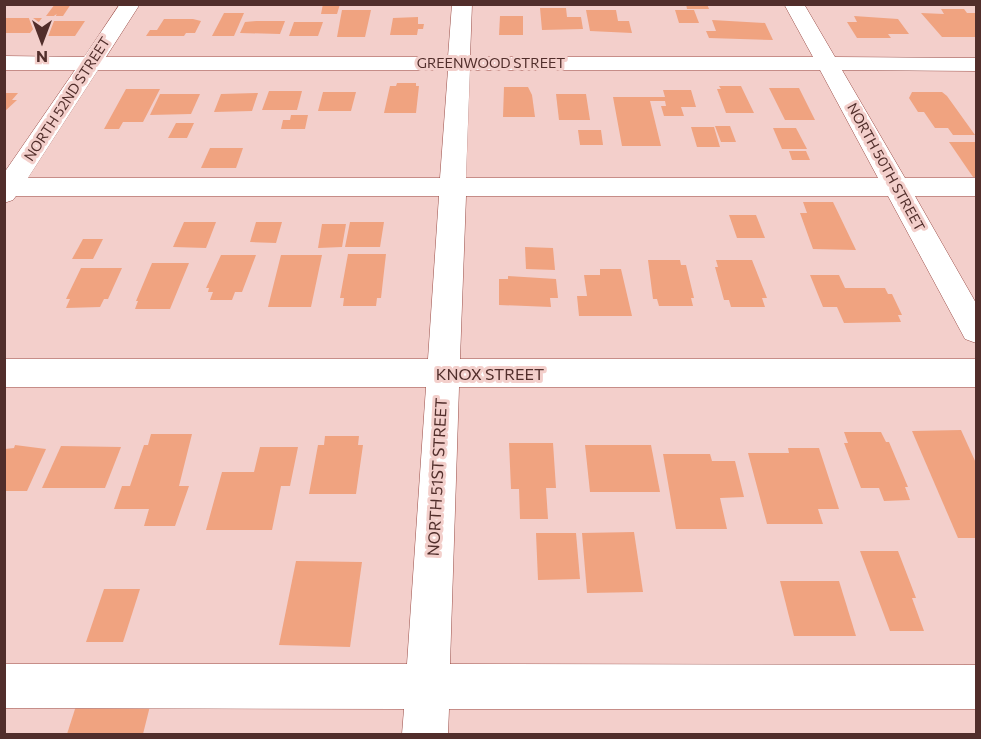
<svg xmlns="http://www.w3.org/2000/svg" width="981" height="739" viewBox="0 0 981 739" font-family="Commissioner,sans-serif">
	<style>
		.building { fill: #f0a380 }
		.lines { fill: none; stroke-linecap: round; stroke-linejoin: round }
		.minor-casing { stroke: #9a4d47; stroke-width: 1 }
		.minor { fill: #fff; fill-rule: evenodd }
		.labels { text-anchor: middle; stroke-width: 6; stroke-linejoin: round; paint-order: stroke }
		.far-street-label { font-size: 14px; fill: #512e2b; stroke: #f3cfcb }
		.street-label { font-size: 16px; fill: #512e2b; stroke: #f3cfcb }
	</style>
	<rect width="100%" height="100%" fill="#f3cfcb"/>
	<g class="building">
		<path d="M55,4H71L63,16H46Z"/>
		<path d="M323,4H340L337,14H321Z"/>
		<path d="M686,4H707L709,9H687Z"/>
		<path d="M540,8H566L567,17H581L583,29L542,30Z"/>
		<path d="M941,9H964L967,13H976V37H942L921,13L944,14Z"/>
		<path d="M342,10H371L365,37H337Z"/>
		<path d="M586,10H616L618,21H629L632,33L590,31Z"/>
		<path d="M675,10H694L699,23H679Z"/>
		<path d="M224,13H244L234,36H212Z"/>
		<path d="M500,16H523V35H499Z"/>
		<path d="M854,16L898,19L909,34H888L891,38H857L847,22H857Z"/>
		<path d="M418,17V24H424L423,29H418L417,35H390L393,18Z"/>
		<path d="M6,18H42L30,33H4Z"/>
		<path d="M164,19H193L201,21L195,33H186L184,36H146L150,30H157Z"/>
		<path d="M712,20L765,23L773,40L709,38L706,31H716Z"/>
		<path d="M53,21H85L75,36H41Z"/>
		<path d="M256,21H285L280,34L240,33L245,22Z"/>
		<path d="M294,22H323L318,36H289Z"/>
		<path d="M397,83H416V86H419L416,113H384L390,86H396Z"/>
		<path d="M719,86H741L754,113H726L717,89H721Z"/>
		<path d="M504,87H528L532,95L535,117H503Z"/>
		<path d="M769,88H799L815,120H785Z"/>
		<path d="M126,89H160L143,122H123L119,129H104Z"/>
		<path d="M663,90H691L696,107H681L684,116H664L661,106H666L665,101H650L661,146H622L613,97H665Z"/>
		<path d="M269,91H302L297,110H262Z"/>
		<path d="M323,92H356L351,111H318Z"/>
		<path d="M942,92L947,96L975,135H953L948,128H935L924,112H918L909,98L912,92Z"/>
		<path d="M4,93H18L12,100H17L4,112Z"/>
		<path d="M258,93L252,111L214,112L221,94Z"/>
		<path d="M160,94H200L191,114L150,115Z"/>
		<path d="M556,94H586L590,120H559Z"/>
		<path d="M291,115H308L305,129H281L283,120H290Z"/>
		<path d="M176,123H194L187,138H168Z"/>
		<path d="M715,126H730L736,142H721Z"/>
		<path d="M691,127H714L720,147H697Z"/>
		<path d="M773,128H796L807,149H782Z"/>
		<path d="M578,130H601L603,145H580Z"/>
		<path d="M949,142H976V177H973Z"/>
		<path d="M210,148H243L236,168H201Z"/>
		<path d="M789,151H806L810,160H792Z"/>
		<path d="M803,202H833L856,250L813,249L800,213H807Z"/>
		<path d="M729,215H756L765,238H737Z"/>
		<path d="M184,222H216L206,248L173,247Z"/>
		<path d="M256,222H282L276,243L250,242Z"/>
		<path d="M350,222H384L380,247H345Z"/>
		<path d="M322,224H346L342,247L318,248Z"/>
		<path d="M83,239H103L93,259H72Z"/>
		<path d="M525,247L553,248L555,270L526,269Z"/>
		<path d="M348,254H386L381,298H377L376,306H343L344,298H340Z"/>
		<path d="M221,255H256L242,292H235L232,300H210L213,292H208L209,288H206Z"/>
		<path d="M281,255H322L311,307H268Z"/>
		<path d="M648,260H680L681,265H686L694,298H691L693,306H659L657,299H653Z"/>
		<path d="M716,260H752L767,298H762L765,307H731L729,300H724L715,267H718Z"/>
		<path d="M152,263H189L170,309H135L138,301H136Z"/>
		<path d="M81,268H122L108,299H104L100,307L66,308L70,299H66Z"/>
		<path d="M600,269H621L632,316H579L577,296H587L584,275H600Z"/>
		<path d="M810,275H839L845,288H885L888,294H892L902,315H898L901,322L844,323L837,307H823Z"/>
		<path d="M508,276L556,279L558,298H550L551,307L499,305V279H508Z"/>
		<path d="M961,430L976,463V538H958L912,431Z"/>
		<path d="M844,432H881L886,442H889L908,487H905L910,500L884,501L879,488H861L844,443H848Z"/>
		<path d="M151,434H192L179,486H189L175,526H144L149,509H114L122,486H130L144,445H148Z"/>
		<path d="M325,436H359L358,445H363L356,494H309L318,445H324Z"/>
		<path d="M509,443H553L556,488H546L548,519H520L519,489H511Z"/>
		<path d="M15,445L46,449L27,491H5V449L14,448Z"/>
		<path d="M585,445H651L660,492H590Z"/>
		<path d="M61,446L121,447L105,488H42Z"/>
		<path d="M260,447H298L290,486H281L272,530H206L222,472H254Z"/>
		<path d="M788,448H819L839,509H818L823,524H767L748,453H789Z"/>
		<path d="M663,454H710L712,461H735L744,497L720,498L727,529H676Z"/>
		<path d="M634,532L643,592L587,593L582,533Z"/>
		<path d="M536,533H576L580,579L538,580Z"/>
		<path d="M860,551H898L916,598H912L924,631H890Z"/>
		<path d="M296,561L362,562L350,647L279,645Z"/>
		<path d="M780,581H839L856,636H794Z"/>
		<path d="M104,589H140L123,642H86Z"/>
		<path d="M151,702L143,734H67L76,706Z"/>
	</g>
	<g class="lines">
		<defs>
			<path id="minor" d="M120,4H140L106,57H448L452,4H472L470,57H813L784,4H804L835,57L976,58V71L842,70L905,178H976V196H915L976,303V343L965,339L888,196H466L460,359H976V387H459L450,664L976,665V709H449L448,734H402L404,709L4,708V664H407L426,387H4V359H428L439,196H16L13,200L4,203V173L75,70H4V56L84,57ZM98,70H448L440,178H28ZM470,70H820L878,178H466Z"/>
		</defs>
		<use href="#minor" class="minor-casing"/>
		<use href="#minor" class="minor"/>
	</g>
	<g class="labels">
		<g class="far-street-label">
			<text x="491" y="68">GREENWOOD STREET</text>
			<text transform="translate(67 99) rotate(-57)" y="5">NORTH 52ND STREET</text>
			<text transform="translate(886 167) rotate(61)" y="5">NORTH 50TH STREET</text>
		</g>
		<g class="street-label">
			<text x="490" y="380">KNOX STREET</text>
			<text transform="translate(437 477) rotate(-87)" y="6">NORTH 51ST STREET</text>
		</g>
	</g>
	<rect width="981" height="739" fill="none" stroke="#512e2b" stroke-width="12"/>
	<g transform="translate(42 42) rotate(180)" stroke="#f3cfcb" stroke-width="4.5" paint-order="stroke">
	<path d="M0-4.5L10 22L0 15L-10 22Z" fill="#512e2b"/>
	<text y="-9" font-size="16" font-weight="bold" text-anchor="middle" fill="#512e2b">N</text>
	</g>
</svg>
